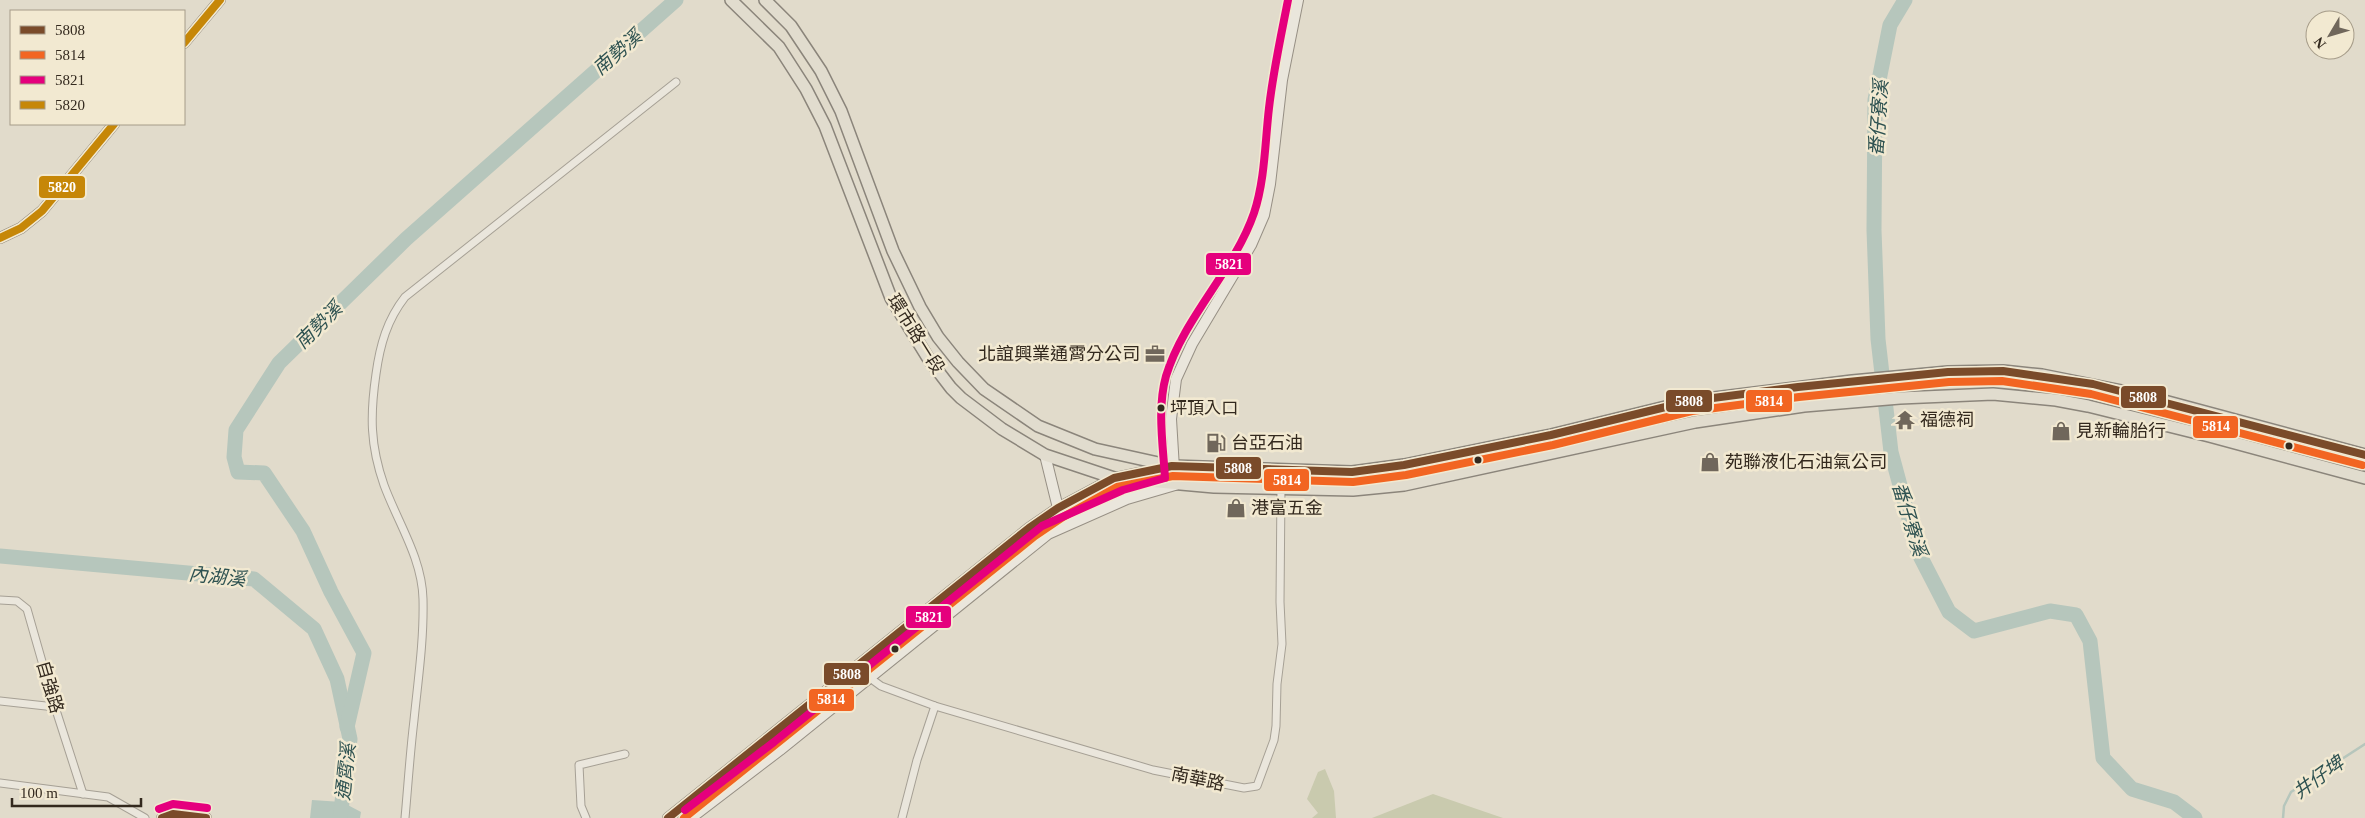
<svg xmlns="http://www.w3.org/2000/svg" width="2365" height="818" viewBox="0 0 2365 818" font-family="'Times New Roman','Noto Sans TC',serif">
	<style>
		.cemetery { fill: #c9caae }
		.water { fill: #b6c6bc }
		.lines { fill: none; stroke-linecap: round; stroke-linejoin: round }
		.stream { stroke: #b6c6bc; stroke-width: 2.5 }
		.river { stroke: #b6c6bc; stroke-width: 15 }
		.street-casing { stroke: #a6a095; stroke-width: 9 }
		.secondary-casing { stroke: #968f84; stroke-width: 12 }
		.primary-casing { stroke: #8b857b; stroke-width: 14 }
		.street { stroke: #eae6dc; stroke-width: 7 }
		.secondary { stroke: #eae6dc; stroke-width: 10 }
		.primary { stroke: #e1dcce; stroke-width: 11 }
		.bus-1-casing { stroke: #f2e9d1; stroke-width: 11 }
		.bus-2-casing { stroke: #f2e9d1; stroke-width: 11 }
		.bus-3-casing { stroke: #f2e9d1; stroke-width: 11 }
		.bus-4-casing { stroke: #f2e9d1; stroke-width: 11 }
		.bus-1 { stroke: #7a4b2a; stroke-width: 8 }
		.bus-2 { stroke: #f26522; stroke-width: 8 }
		.bus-3 { stroke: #e5007d; stroke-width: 8 }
		.bus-4 { stroke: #c68708; stroke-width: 8 }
		.bus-dot { fill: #33291e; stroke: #f2e9d1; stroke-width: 2 }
		.labels { text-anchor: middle; stroke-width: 5; stroke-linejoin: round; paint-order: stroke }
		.bus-label { font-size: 17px; fill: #33291e; stroke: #f2e9d1; text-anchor: start }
		.street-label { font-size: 18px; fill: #33291e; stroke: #f2e9d1 }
		.poi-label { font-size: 18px; fill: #33291e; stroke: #f2e9d1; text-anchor: start }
		.water-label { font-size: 19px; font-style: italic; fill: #2e5251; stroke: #f2e9d1 }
		.line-badge { stroke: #f2e9d1; stroke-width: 2 }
		.badge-label { font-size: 14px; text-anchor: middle; font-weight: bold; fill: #fff }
	</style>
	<rect width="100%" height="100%" fill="#e1dbcb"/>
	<g class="cemetery">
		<path d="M1325,769L1334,791L1336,818H1312L1318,813L1307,799L1318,772Z"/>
		<path d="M1433,794L1503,818H1372Z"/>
	</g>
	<path class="water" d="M312,800L342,802L361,812L360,818H310Z"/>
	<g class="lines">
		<path class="stream" d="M2283,818L2284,806L2291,792L2365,744"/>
		<g class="river">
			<path d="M1905,0L1890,25L1875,100L1874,230L1878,339L1891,452L1918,552L1949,612L1974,631L2050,611L2076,615L2090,641L2103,758L2132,789L2174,802L2195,818"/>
			<path d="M0,556L254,579L314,629L337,679L350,739L340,818"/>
			<path d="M347,727L364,653L331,592L303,531L264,473L238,472L234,457L236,430L279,363L406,239L676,0"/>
		</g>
		<defs>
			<g id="street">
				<path d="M0,600L17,601L27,609L55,707L83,794"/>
				<path d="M862,662L870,678L881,686L935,706L1153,770L1244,788L1257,786L1274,740L1276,726L1277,684L1282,644L1280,602L1281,488"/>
				<path d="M0,701L55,707"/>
				<path d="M0,783L108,797L145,818"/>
				<path d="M405,818C408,785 410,753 414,720C418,680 424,640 423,599C422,558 398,523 384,485C370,445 370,415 376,374C380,345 387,320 405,297L676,82"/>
				<path d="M586,818L581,806L579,765L625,754"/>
				<path d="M902,818L917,760L935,706"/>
			</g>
			<g id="secondary">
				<path d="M184,43L220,0"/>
				<path d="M0,238L21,228L42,211L114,124"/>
				<path d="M1045,455L1058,508"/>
				<path d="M162,818L173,814L206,818"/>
				<path d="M668,818L1029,528L1058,508L1114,478L1171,466"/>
				<path d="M691,818L780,750L1048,534L1127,499L1175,485L1171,419L1176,379L1192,344L1251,245L1264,215L1270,184L1282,80L1298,0"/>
			</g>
			<g id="primary">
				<path d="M731,0L779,47L806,89L825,126L891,298L928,358L951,388L961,398L1002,429L1045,455L1114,478L1214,487L1353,490L1404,485L1695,422L1804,406L1900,398L1993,394L2056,400L2088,406L2209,436L2365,478"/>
				<path d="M765,0L791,26L821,71L841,111L893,251L920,307L938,337L958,362L984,389L1038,426L1095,449L1172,466L1352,472L1404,465L1551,435L1690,401L1852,381L1948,372L2003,371L2042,375L2142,395L2365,455"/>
			</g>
		</defs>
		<use href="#street" class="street-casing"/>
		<use href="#secondary" class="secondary-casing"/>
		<use href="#primary" class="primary-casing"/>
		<use href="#street" class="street"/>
		<use href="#secondary" class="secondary"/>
		<use href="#primary" class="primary"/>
		<defs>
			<g id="bus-1">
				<path d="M162,818L173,814L206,818"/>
				<path d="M668,818L1029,528L1058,508L1114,478L1172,466L1352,472L1404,465L1551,435L1690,401L1798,387L1948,372L2003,371L2093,384L2365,455"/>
			</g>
			<path id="bus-2" d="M684,818L1035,536L1063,517L1117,487L1173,476L1353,482L1406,475L1553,445L1692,411L1799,397L1949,382L2002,381L2091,394L2362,465"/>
			<g id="bus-3">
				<path d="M159,809L173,804L207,808"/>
				<path d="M685,810L774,742L1042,526L1123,490L1165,478C1163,445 1157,408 1166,376C1184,317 1234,271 1254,213C1265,180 1265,142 1269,108C1273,72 1281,36 1288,0"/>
			</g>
			<g id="bus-4">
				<path d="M184,43L220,0"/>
				<path d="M0,238L21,228L42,211L114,124"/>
			</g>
		</defs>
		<use href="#bus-1" class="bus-1-casing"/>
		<use href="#bus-2" class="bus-2-casing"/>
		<use href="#bus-3" class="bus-3-casing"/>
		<use href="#bus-4" class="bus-4-casing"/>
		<use href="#bus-1" class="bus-1"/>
		<use href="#bus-2" class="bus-2"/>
		<use href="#bus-3" class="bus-3"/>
		<use href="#bus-4" class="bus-4"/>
	</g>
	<defs>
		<symbol id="office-bare" viewBox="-9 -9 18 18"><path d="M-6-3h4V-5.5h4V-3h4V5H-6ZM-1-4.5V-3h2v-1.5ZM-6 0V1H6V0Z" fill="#70675b" stroke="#f2e9d1" stroke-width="2.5" paint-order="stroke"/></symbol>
		<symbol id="temple-bare" viewBox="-9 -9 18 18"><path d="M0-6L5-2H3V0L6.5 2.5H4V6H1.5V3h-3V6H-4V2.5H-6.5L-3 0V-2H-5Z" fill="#70675b" stroke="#f2e9d1" stroke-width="2.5" paint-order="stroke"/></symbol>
		<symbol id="shop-bare" viewBox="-9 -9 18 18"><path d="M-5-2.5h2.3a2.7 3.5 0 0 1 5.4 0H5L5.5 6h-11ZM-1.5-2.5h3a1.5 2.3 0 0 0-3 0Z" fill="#70675b" stroke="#f2e9d1" stroke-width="2.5" paint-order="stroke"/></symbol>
		<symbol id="fuel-bare" viewBox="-9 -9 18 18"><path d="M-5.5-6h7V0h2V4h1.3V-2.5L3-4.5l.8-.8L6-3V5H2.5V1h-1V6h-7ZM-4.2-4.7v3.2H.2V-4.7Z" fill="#70675b" stroke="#f2e9d1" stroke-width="2.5" paint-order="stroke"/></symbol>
	</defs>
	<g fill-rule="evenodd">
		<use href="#office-bare" x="1141" y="340" width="28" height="28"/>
		<use href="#temple-bare" x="1891" y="406" width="28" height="28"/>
		<use href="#shop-bare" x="2047" y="417" width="28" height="28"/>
		<use href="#fuel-bare" x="1202" y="429" width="28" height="28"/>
		<use href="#shop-bare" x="1696" y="448" width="28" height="28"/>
		<use href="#shop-bare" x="1222" y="494" width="28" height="28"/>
	</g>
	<g class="bus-dot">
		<circle cx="1161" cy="408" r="4.5"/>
		<circle cx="2289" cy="446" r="4.5"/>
		<circle cx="1478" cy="460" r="4.5"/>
		<circle cx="895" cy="649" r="4.5"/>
	</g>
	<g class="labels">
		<g class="bus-label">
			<text x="1170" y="414">坪頂入口</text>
		</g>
		<g class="street-label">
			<text transform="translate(916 334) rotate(58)" y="6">環市路一段</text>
			<text transform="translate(50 687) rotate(74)" y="6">自強路</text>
			<text transform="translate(1198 779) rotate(12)" y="6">南華路</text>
		</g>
		<g class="poi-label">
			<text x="1140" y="360" text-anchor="end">北誼興業通霄分公司</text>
			<text x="1920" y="426">福德祠</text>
			<text x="2076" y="437">見新輪胎行</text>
			<text x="1231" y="449">台亞石油</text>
			<text x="1725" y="468">苑聯液化石油氣公司</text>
			<text x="1251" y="514">港富五金</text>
		</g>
		<g class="water-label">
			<text transform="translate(617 52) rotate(-41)" y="7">南勢溪</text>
			<text transform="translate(1878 118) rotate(-86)" y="7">番仔寮溪</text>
			<text transform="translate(318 325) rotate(-45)" y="7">南勢溪</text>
			<text transform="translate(1910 519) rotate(73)" y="7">番仔寮溪</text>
			<text transform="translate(217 576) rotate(6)" y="7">內湖溪</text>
			<text transform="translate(345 772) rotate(-84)" y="7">通霄溪</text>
			<text transform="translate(2318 777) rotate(-36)" y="7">井仔埤</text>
		</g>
	</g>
	<g class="line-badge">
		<rect x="38" y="175" width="48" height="24" rx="5" fill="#c68708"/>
		<rect x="1205" y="252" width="47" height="24" rx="5" fill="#e5007d"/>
		<rect x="2120" y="385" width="47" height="24" rx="5" fill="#7a4b2a"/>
		<rect x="1745" y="389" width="48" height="24" rx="5" fill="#f26522"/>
		<rect x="1665" y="389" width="48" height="24" rx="5" fill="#7a4b2a"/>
		<rect x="2192" y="415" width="47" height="24" rx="5" fill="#f26522"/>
		<rect x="1215" y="456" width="47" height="24" rx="5" fill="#7a4b2a"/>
		<rect x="1263" y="468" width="47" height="24" rx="5" fill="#f26522"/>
		<rect x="905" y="605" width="47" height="24" rx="5" fill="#e5007d"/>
		<rect x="823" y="662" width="47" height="24" rx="5" fill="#7a4b2a"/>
		<rect x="808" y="688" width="47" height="24" rx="5" fill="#f26522"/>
	</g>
	<g class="badge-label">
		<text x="62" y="192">5820</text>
		<text x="1229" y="269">5821</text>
		<text x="2143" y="402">5808</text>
		<text x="1769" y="406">5814</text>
		<text x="1689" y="406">5808</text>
		<text x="2216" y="431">5814</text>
		<text x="1238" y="473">5808</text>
		<text x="1287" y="485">5814</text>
		<text x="929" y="622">5821</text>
		<text x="847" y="679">5808</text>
		<text x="831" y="704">5814</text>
	</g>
	<rect x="10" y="10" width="175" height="115" fill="#f2e9d1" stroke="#a69c89"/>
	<rect x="20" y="26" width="25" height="8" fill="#7a4b2a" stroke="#a69c89"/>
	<text x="55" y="35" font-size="15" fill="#33291e">5808</text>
	<rect x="20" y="51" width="25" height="8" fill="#f26522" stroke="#a69c89"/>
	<text x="55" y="60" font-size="15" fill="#33291e">5814</text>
	<rect x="20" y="76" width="25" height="8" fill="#e5007d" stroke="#a69c89"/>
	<text x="55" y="85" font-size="15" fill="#33291e">5821</text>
	<rect x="20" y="101" width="25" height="8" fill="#c68708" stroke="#a69c89"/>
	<text x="55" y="110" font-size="15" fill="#33291e">5820</text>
	<g transform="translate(2330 35) rotate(232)"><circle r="24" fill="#f2e9d1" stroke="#a69c89"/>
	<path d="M0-4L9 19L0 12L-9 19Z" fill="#70675b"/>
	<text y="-8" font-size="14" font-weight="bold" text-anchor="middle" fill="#33291e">N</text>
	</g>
	<path d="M12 798v8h129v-8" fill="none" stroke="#33291e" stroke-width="2.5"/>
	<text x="20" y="798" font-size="15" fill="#33291e" stroke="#f2e9d1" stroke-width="4" paint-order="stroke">100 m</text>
</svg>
